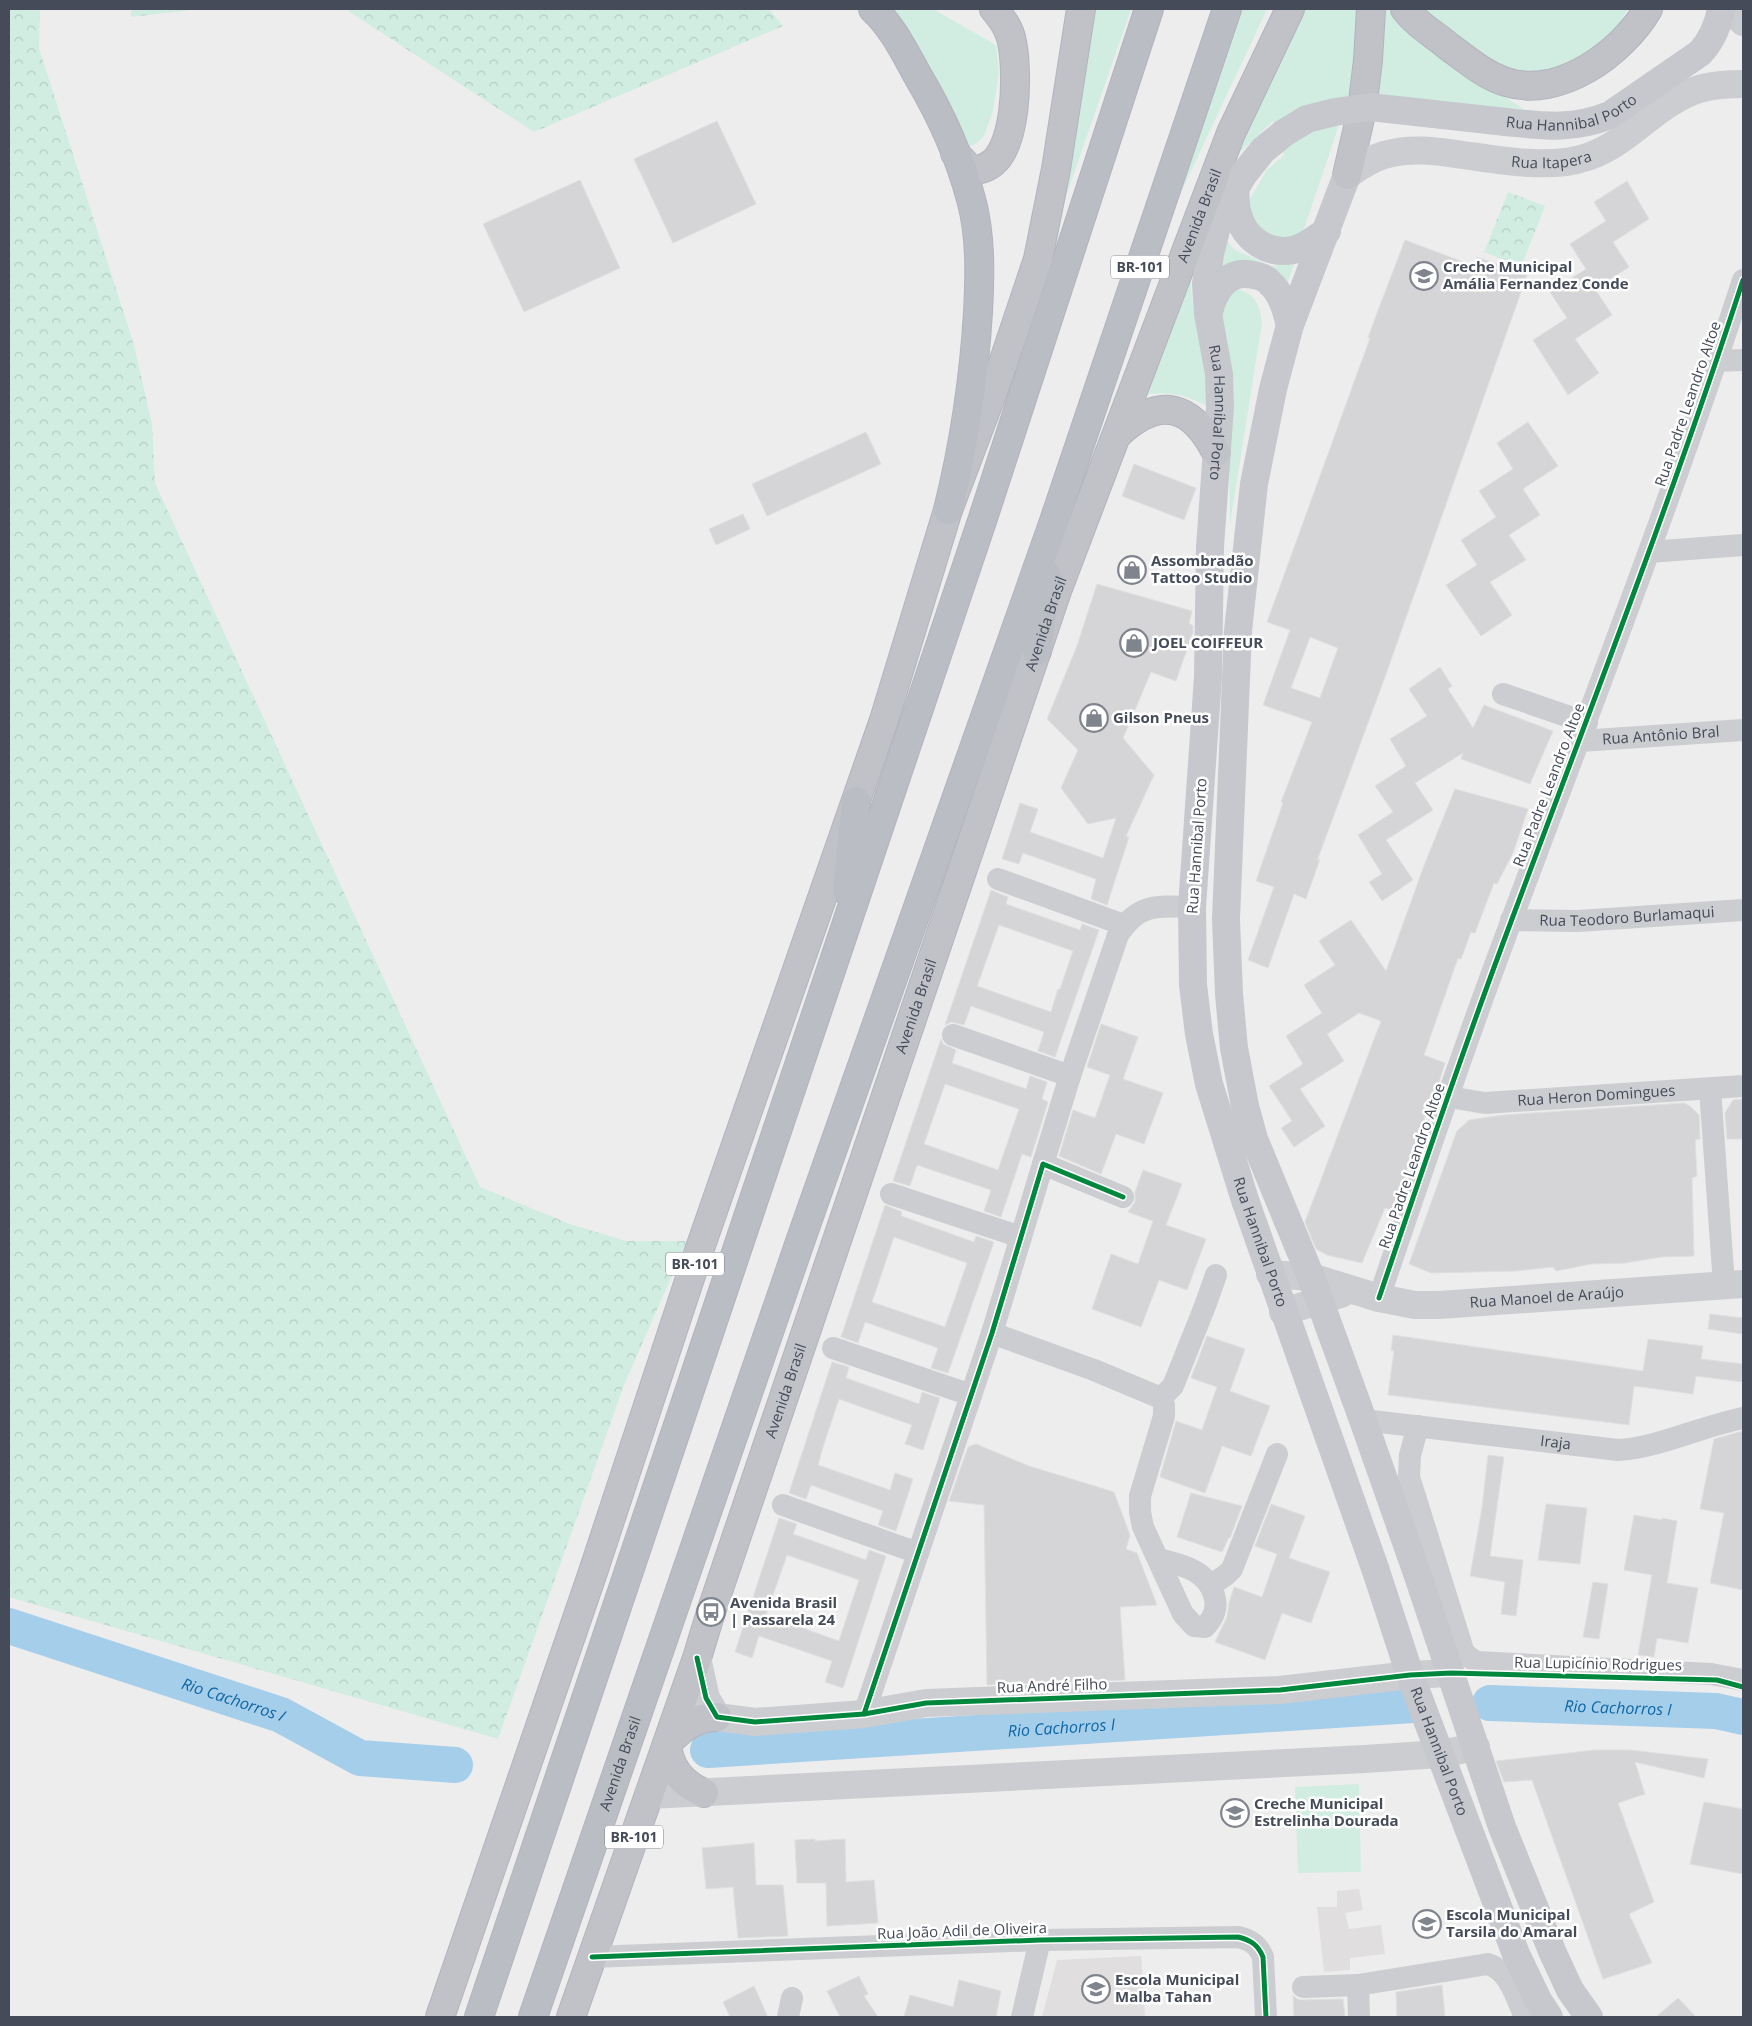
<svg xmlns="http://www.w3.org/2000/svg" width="1752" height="2026" viewBox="0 0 1752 2026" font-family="'Open Sans',sans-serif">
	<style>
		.education { fill: #e0dedf }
		.green { fill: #d1ede1 }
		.park { fill: url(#park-crowns) }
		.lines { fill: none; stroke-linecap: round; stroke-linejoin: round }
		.river { stroke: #a5ceeb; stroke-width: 36 }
		.building { fill: #d5d5d7; stroke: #dfdfe0; fill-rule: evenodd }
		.trunk-casing { stroke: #b2b4bd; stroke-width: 30 }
		.motorway-casing { stroke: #b2b4bd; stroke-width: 30 }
		.minor { stroke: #cbcdd0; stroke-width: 22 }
		.tertiary { stroke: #cbcdd0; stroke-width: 28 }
		.primary { stroke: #c6c8cd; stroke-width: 28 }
		.trunk { stroke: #c0c2c8; stroke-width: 28 }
		.motorway { stroke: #bbbdc4; stroke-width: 28 }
		.primary-bridge { stroke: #c6c8cd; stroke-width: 28 }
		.cycleway-casing { stroke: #fff; stroke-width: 8 }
		.cycleway { stroke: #00873e; stroke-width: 5 }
		.labels { text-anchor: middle; stroke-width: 5; stroke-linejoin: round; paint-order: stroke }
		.shield { fill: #fff; stroke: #7d818b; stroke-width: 1 }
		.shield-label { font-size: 14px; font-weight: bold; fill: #454b59 }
		.street-label { font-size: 15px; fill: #454b59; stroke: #fff }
		.poi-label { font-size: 15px; font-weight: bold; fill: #454b59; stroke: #fff; text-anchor: start }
		.water-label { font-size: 16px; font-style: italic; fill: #0e66a3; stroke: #fff }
	</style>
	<defs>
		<pattern id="park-crowns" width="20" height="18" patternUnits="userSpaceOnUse" patternTransform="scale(1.25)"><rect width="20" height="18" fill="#d1ede1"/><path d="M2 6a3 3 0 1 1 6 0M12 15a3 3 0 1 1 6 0" fill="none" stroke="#b5cdc3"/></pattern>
	</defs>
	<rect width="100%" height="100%" fill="#eeeded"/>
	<g class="education">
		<path d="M1359,1889L1363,1910L1345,1913L1349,1929L1381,1925L1385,1954L1350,1958V1970L1324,1972L1317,1907H1337V1891Z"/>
		<path d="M1141,1956L1145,2017H1042L1057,1960Z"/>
	</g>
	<g class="green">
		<path d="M888,9H933L996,45L999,73L993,111L984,136L977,143L966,148Z"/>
		<path d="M1093,9H1131L1044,260Z"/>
		<path d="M1241,9H1267L1177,201Z"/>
		<path d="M1301,9H1361L1350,92L1302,235L1290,240L1268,236L1254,226L1245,207L1267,170L1284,155L1273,121L1236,156Z"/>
		<path d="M1379,9H1393L1456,65L1531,114L1488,110L1375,93Z"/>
		<path d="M1409,9H1628L1610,39L1581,61L1543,73L1495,72Z"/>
		<path d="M1223,236L1235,250L1271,266L1294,264L1284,294L1212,276Z"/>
		<path d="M1191,273C1190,319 1208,363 1212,409C1186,395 1177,392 1148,394Z"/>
		<path d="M1231,288C1254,292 1259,301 1262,323L1230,524L1228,391L1221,336L1222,295Z"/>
		<path d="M1359,1784L1361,1872L1298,1873L1295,1787Z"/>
	</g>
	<g class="park">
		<path d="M9,9H40L39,48L134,345L152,424L155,483L480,1187L570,1224L626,1241H687L624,1385L498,1739L9,1597Z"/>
		<path d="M131,9H201L131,17Z"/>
		<path d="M345,9H769L783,26L534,132Z"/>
		<path d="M1508,192L1545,206L1521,267L1484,252Z"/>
	</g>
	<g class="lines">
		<g class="river">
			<path id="s1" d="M9,1626L281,1715L360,1758L455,1765"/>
			<path id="s2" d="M1490,1703L1716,1711L1743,1717"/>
			<path id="s3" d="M708,1750L1413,1705"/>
		</g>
	</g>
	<g class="building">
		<path d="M717,121L756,204L673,243L634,159Z"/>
		<path d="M580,180L620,268L524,312L483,224Z"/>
		<path d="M1627,181L1649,219L1613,242L1629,267L1595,289L1612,315L1575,339L1599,373L1568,395L1533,340L1567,318L1550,292L1586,269L1570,244L1606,221L1594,202Z"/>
		<path d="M1405,240L1474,266L1477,257L1527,275L1385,677L1317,861L1320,859L1306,899L1294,894L1268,968L1248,960L1274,887L1256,881L1283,803L1281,802L1312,722L1263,705L1290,630L1267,622L1370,338H1368L1377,313ZM1310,637L1338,648L1320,698L1291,688Z"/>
		<path d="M1528,422L1558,466L1523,489L1540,515L1509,535L1526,560L1490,582L1512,615L1481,636L1446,585L1477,565L1461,540L1496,517L1479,491L1513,469L1497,443Z"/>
		<path d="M866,432L881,464L767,516L752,484Z"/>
		<path d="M1134,464L1196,488L1184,520L1122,496Z"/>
		<path d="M743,514L750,529L716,545L709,529Z"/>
		<path d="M1097,584L1192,611L1189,623L1193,626V632L1176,681L1151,672L1123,738L1154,775L1126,836L1129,837L1107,905L1091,899L1096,879L1023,853L1019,864L1002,859L1020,803L1038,809L1030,832L1103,858L1116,818L1088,824L1061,788L1078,750L1047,719L1077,646Z"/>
		<path d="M1440,667L1452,686L1448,689L1473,728L1484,705L1553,731L1530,784L1461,759L1463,753L1415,783L1433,810L1386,840L1413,880L1382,901L1369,882L1382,874L1358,835L1393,812L1375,786L1406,766L1390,739L1427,716L1409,689Z"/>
		<path d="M1455,789L1528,809L1513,853L1497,884L1494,883L1475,933L1471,932L1461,959L1458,958L1424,1055L1445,1063L1438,1085L1419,1132L1402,1185L1391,1210L1385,1208L1362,1263L1327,1255L1316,1249L1305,1222L1381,1021L1359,1013L1327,1034L1344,1061L1300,1089L1325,1126L1294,1147L1281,1128L1292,1121L1269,1086L1303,1064L1286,1036L1322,1013L1304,985L1335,965L1319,941L1351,920L1386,971L1425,863Z"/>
		<path d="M991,890L1008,897L1006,904L1080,930L1082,924L1099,930L1055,1057L1038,1051L1044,1032L971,1006L964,1025L951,1022L945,1025ZM999,925L1073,951L1060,989H1058L1051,1012L977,986Z"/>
		<path d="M1101,1024L1138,1037L1123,1079L1163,1093L1144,1144L1116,1134L1101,1174L1059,1156L1073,1110L1095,1118L1110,1075L1087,1067Z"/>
		<path d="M941,1039L943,1044L956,1050L952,1063L1026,1089L1030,1076L1047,1082L1042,1099L1048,1102L1031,1157L1022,1154L1001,1217L984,1211L991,1190L917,1165L910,1186L893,1181ZM945,1084L1019,1109L998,1170L924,1144Z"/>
		<path d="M1743,1099V1139H1727L1725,1113L1733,1100Z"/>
		<path d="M1684,1103L1690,1106L1699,1115L1700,1139L1695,1140L1697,1176L1692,1178L1694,1256L1661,1257L1625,1263L1591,1264L1556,1271L1553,1267L1516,1271L1431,1273L1409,1264L1457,1131L1469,1120L1503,1115Z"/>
		<path d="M1143,1170L1182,1184L1166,1225L1206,1239L1187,1290L1159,1280L1141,1327L1092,1309L1111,1254L1138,1264L1153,1221L1128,1212L1135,1202V1192Z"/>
		<path d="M885,1205L902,1212L901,1216L974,1242L976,1236L994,1242L948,1373L931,1368L938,1348L865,1322L858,1343L841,1337ZM894,1237L967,1263L945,1327L872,1302Z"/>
		<path d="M1710,1314L1743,1318V1334L1708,1329Z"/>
		<path d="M1393,1335L1643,1371L1648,1339L1703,1346L1701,1359L1743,1364V1382L1696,1376L1693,1394L1634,1386L1629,1425L1388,1395L1394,1351L1391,1350Z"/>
		<path d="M1207,1336L1245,1349L1230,1391L1270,1406L1251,1456L1222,1446L1205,1493L1160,1477L1176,1421L1202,1430L1217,1387L1191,1378Z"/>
		<path d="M832,1362L849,1367L846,1378L919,1404L922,1392L940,1398L923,1450L905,1444L912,1425L839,1399L823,1447L818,1465L890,1490L895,1473L913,1479L896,1531L878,1525L883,1511L811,1485L806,1499L789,1493Z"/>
		<path d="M1743,1431V1590L1710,1583L1724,1513L1700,1509L1714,1439Z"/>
		<path d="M976,1444L1029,1466L1114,1492L1130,1535L1126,1549L1137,1553L1157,1605L1120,1607L1125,1680L987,1685L984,1505L949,1501L968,1447Z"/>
		<path d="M1488,1455L1504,1457L1490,1556L1523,1560L1516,1616L1501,1614L1505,1582L1470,1576L1482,1508Z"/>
		<path d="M1191,1493L1242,1506L1230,1538L1229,1537L1222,1552L1177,1537Z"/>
		<path d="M1271,1504L1305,1516L1289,1558L1330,1572L1311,1623L1282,1613L1265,1660L1215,1642L1227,1617L1229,1603L1234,1587L1262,1597L1277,1554L1255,1546Z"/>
		<path d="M1546,1504L1587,1508L1580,1564L1538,1560Z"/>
		<path d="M1634,1515L1662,1520V1518L1677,1521L1667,1583L1698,1588L1688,1643L1657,1638L1654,1657L1638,1655L1652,1575L1624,1570Z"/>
		<path d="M779,1518L797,1524L793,1534L866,1560L869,1550L886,1556L843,1688L825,1682L832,1661L759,1636L752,1658L735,1652ZM787,1555L859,1580L839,1641L766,1615Z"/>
		<path d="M1593,1582L1608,1584L1599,1639L1583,1637Z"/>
		<path d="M1595,1750H1630L1708,1759L1704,1778L1635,1762L1645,1794L1618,1803L1654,1902L1629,1914L1652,1963L1603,1979L1532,1780L1504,1782L1496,1761Z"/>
		<path d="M1704,1802L1743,1809V1874L1690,1864Z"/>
		<path d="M815,1839V1841L845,1839L846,1882L874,1880L878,1923L827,1926L826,1883H797L795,1840Z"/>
		<path d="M754,1843L756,1885H783L788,1936L738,1938L733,1887L706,1889L702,1848Z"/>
		<path d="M859,1976L868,1994L864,1996L878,2017H840L827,1991Z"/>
		<path d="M959,1980L1001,1991L996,2017H904L910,1995L953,2007Z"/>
		<path d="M1442,1985L1445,2017H1397L1396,1992Z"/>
		<path d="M754,1986L768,2017H730L723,2002Z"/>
		<path d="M1293,1995L1297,1999L1303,2000L1343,1999L1345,2017H1294Z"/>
		<path d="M1678,1998L1696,2017H1656Z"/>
	</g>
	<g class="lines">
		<defs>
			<g id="trunk">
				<path d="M1405,9C1416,24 1434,34 1448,46C1466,59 1484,75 1506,82C1560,99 1622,53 1648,9"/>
				<path d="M955,153C959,157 964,163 968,167C975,171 980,170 986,167C1018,154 1018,71 1012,42C1010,29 1002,19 994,9"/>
				<path d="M1347,175L1362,110L1368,60L1371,9"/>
				<path d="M1119,433C1160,396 1191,404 1216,452"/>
				<path d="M704,1793C682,1784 669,1768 667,1744C680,1729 696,1717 717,1717"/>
				<path d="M440,2017L592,1575L699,1251L884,720L948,510L998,378L1038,259L1056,169L1081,9"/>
				<path id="s12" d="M571,2017L697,1658L711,1612L1057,591L1231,133L1290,9"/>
			</g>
			<g id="motorway">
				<path d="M873,9C893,27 906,55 919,78C941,115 960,158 971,199C981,235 980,275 978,312C974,380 964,445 948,510"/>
				<path d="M1037,651L1047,576"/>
				<path d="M847,891L856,801"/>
				<path d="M479,2017L983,518L1149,9"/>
				<path id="s13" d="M533,2017L801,1239L1053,524L1227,9"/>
			</g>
		</defs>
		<use href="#trunk" class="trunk-casing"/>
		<use href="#motorway" class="motorway-casing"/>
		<g class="minor">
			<path d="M1717,361L1743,360"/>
			<path d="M1649,552L1743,545"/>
			<path d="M1503,694L1587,723"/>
			<path id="s4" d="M1580,741L1743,730"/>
			<path d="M998,879L1124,925"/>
			<path id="s5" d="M1511,920L1578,921L1743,910"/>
			<path d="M953,1035L1070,1076"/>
			<path d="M1710,1089L1724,1285"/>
			<path id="s6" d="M1449,1097L1485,1103L1743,1086"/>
			<path d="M1043,1164L1070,1076L1118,935C1138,903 1158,906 1192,907"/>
			<path d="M891,1194L1021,1237"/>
			<path d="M1379,1298C1422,1171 1465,1044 1512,919C1591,707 1673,496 1743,280"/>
			<path d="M992,1333L1094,1370L1161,1398L1164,1405V1416L1140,1496V1512L1143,1527L1183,1614L1194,1626L1205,1627C1214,1617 1218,1608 1214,1595C1206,1569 1181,1565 1158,1559"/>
			<path d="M833,1348L971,1395"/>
			<path d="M1161,1398L1173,1386L1205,1306L1216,1275"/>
			<path id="s7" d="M1363,1420L1618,1450C1658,1448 1702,1426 1743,1418"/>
			<path d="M1418,1426L1410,1455L1409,1477L1464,1653L1476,1662L1711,1674L1743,1680"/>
			<path d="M783,1505L918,1553"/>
			<path d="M1211,1585L1226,1575L1232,1569L1277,1454"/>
			<path d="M864,1714L992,1333L1043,1164L1123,1197"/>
			<path d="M592,1957L1040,1940L1238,1937C1251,1940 1258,1945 1263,1957L1266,2017"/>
			<path d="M1358,1985L1359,2017"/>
			<path d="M1303,1987L1358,1985L1488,1964C1510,1971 1516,1998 1525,2017"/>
			<path d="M788,2017L792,1998"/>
			<path d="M1022,2017L1040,1940"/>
		</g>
		<g class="tertiary">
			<path d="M1729,9L1743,22"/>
			<path id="s8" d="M1347,175C1359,167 1370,159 1384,155C1410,147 1437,151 1463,155C1497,160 1532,166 1566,162C1621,155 1645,111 1691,92C1707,85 1725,84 1743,84"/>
			<path id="s9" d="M1270,1274L1311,1277L1379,1298L1415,1305H1439L1743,1284"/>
			<path d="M1283,1312L1341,1294"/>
			<path d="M697,1658L706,1698L717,1717L755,1722L864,1714L926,1703L1280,1690L1410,1675L1451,1673"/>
			<path d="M649,1795L1365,1759L1440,1754L1476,1747"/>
		</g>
		<g class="primary">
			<path id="s10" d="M1506,122C1544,126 1573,130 1610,115L1700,53C1712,40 1718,26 1721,9"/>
			<path id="s11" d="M1243,175L1224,208L1216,230L1210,254L1206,284L1208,314L1219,374L1220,407L1210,547L1208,677L1192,907L1193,985L1199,1034L1209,1084L1245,1200L1376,1571L1410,1675L1516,1954L1538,2000L1549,2017"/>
			<path d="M1347,175L1290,325L1273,389L1254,484L1238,631L1226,919L1229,994L1234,1048L1245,1106L1254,1139L1311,1277L1363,1420L1418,1576L1502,1827L1552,1951L1570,1990L1589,2017"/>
			<path d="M1235,187C1236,196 1235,206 1238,214C1244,239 1268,255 1293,250C1305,248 1317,237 1327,231"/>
			<path d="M1209,312C1214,290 1228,269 1253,275C1259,276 1266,278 1270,283C1282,294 1286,310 1290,325"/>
		</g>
		<use href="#trunk" class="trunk"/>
		<use href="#motorway" class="motorway"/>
		<path class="primary-bridge" d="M1243,175L1263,150L1284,133L1307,119L1335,112L1370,107L1506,122"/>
		<defs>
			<g id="cycleway">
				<path d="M1379,1298C1422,1171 1465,1044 1512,919C1591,707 1673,496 1743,280"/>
				<path d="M697,1658L706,1698L717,1717L755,1722L864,1714L926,1703L1280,1690L1410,1675L1451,1673L1717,1680L1743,1687"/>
				<path d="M864,1714L992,1333L1043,1164L1123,1197"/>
				<path d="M592,1957L1040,1940L1238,1937C1251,1940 1258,1945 1263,1957L1266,2017"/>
			</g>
		</defs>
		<use href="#cycleway" class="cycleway-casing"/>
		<use href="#cycleway" class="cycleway"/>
	</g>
	<defs>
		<symbol id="school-ring" viewBox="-11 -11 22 22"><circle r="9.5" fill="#fff" stroke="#80848d" stroke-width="1.5"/><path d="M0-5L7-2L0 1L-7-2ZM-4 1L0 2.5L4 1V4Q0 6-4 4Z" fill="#80848d"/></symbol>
		<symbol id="shop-ring" viewBox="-11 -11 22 22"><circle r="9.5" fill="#fff" stroke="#80848d" stroke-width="1.5"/><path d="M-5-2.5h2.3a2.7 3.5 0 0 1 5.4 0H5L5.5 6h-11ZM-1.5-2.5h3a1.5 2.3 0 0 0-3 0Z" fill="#80848d"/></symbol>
		<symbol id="bus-ring" viewBox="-11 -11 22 22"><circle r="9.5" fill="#fff" stroke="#80848d" stroke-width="1.5"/><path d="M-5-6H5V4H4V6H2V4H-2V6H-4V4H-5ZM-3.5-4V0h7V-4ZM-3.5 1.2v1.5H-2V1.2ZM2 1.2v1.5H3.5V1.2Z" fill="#80848d"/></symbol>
	</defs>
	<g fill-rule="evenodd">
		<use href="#school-ring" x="1408" y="260" width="32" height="32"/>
		<use href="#shop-ring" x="1116" y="554" width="32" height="32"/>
		<use href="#shop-ring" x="1118" y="627" width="32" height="32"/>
		<use href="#shop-ring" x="1078" y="702" width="32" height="32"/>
		<use href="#bus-ring" x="695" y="1596" width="32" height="32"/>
		<use href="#school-ring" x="1219" y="1797" width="32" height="32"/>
		<use href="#school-ring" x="1411" y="1908" width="32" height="32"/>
		<use href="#school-ring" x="1080" y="1973" width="32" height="32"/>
	</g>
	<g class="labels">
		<g class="shield">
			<rect x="1111" y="255.5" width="58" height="23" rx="4"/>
			<rect x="666" y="1252.5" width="58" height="23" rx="4"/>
			<rect x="605" y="1825.5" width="58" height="23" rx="4"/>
		</g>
		<g class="shield-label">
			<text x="1140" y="272">BR-101</text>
			<text x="695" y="1269">BR-101</text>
			<text x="634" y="1842">BR-101</text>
		</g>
		<g class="street-label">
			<text dy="5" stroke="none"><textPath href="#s10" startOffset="68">Rua Hannibal Porto</textPath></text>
			<text dy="5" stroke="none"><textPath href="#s8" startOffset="211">Rua Itapera</textPath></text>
			<text dy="5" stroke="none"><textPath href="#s12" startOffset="1908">Avenida Brasil</textPath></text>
			<text transform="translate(1688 404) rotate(-71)" y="5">Rua Padre Leandro Altoe</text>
			<text dy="5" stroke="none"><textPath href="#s11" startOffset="246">Rua Hannibal Porto</textPath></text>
			<text dy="5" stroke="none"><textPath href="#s12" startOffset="1472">Avenida Brasil</textPath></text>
			<text dy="5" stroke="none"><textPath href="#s4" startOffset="81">Rua Antônio Bral</textPath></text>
			<text transform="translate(1549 785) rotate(-69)" y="5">Rua Padre Leandro Altoe</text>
			<text transform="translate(1197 846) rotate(-86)" y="5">Rua Hannibal Porto</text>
			<text dy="5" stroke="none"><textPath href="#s5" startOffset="116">Rua Teodoro Burlamaqui</textPath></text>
			<text dy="5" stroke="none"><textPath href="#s12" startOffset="1068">Avenida Brasil</textPath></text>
			<text dy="5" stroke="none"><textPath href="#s6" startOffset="148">Rua Heron Domingues</textPath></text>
			<text transform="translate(1412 1166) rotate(-71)" y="5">Rua Padre Leandro Altoe</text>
			<text dy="5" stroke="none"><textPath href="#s11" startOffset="1086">Rua Hannibal Porto</textPath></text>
			<text dy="5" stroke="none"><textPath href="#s9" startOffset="281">Rua Manoel de Araújo</textPath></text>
			<text dy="5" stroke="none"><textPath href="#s12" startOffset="662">Avenida Brasil</textPath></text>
			<text dy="5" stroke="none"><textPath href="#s7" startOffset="194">Iraja</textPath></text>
			<text transform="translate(1598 1664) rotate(1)" y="5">Rua Lupicínio Rodrigues</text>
			<text transform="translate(1052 1686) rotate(-2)" y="5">Rua André Filho</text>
			<text dy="5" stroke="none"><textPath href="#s11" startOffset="1626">Rua Hannibal Porto</textPath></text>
			<text dy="5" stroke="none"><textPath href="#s13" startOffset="268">Avenida Brasil</textPath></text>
			<text transform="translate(962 1931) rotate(-2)" y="5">Rua João Adil de Oliveira</text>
		</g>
		<g class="poi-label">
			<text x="1443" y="272">Creche Municipal<tspan x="1443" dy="17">Amália Fernandez Conde</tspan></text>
			<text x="1151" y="566">Assombradão<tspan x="1151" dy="17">Tattoo Studio</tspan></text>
			<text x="1153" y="648">JOEL COIFFEUR</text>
			<text x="1113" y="723">Gilson Pneus</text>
			<text x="730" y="1608">Avenida Brasil<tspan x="730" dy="17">| Passarela 24</tspan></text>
			<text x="1254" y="1809">Creche Municipal<tspan x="1254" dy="17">Estrelinha Dourada</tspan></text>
			<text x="1446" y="1920">Escola Municipal<tspan x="1446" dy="17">Tarsila do Amaral</tspan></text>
			<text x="1115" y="1985">Escola Municipal<tspan x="1115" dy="17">Malba Tahan</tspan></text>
		</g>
		<g class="water-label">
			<text dy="6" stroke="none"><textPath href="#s1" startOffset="236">Rio Cachorros I</textPath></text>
			<text dy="6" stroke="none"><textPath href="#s2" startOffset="128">Rio Cachorros I</textPath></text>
			<text dy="6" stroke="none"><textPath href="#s3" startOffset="354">Rio Cachorros I</textPath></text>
		</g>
	</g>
	<rect width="1752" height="2026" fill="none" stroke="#454b59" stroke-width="20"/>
</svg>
